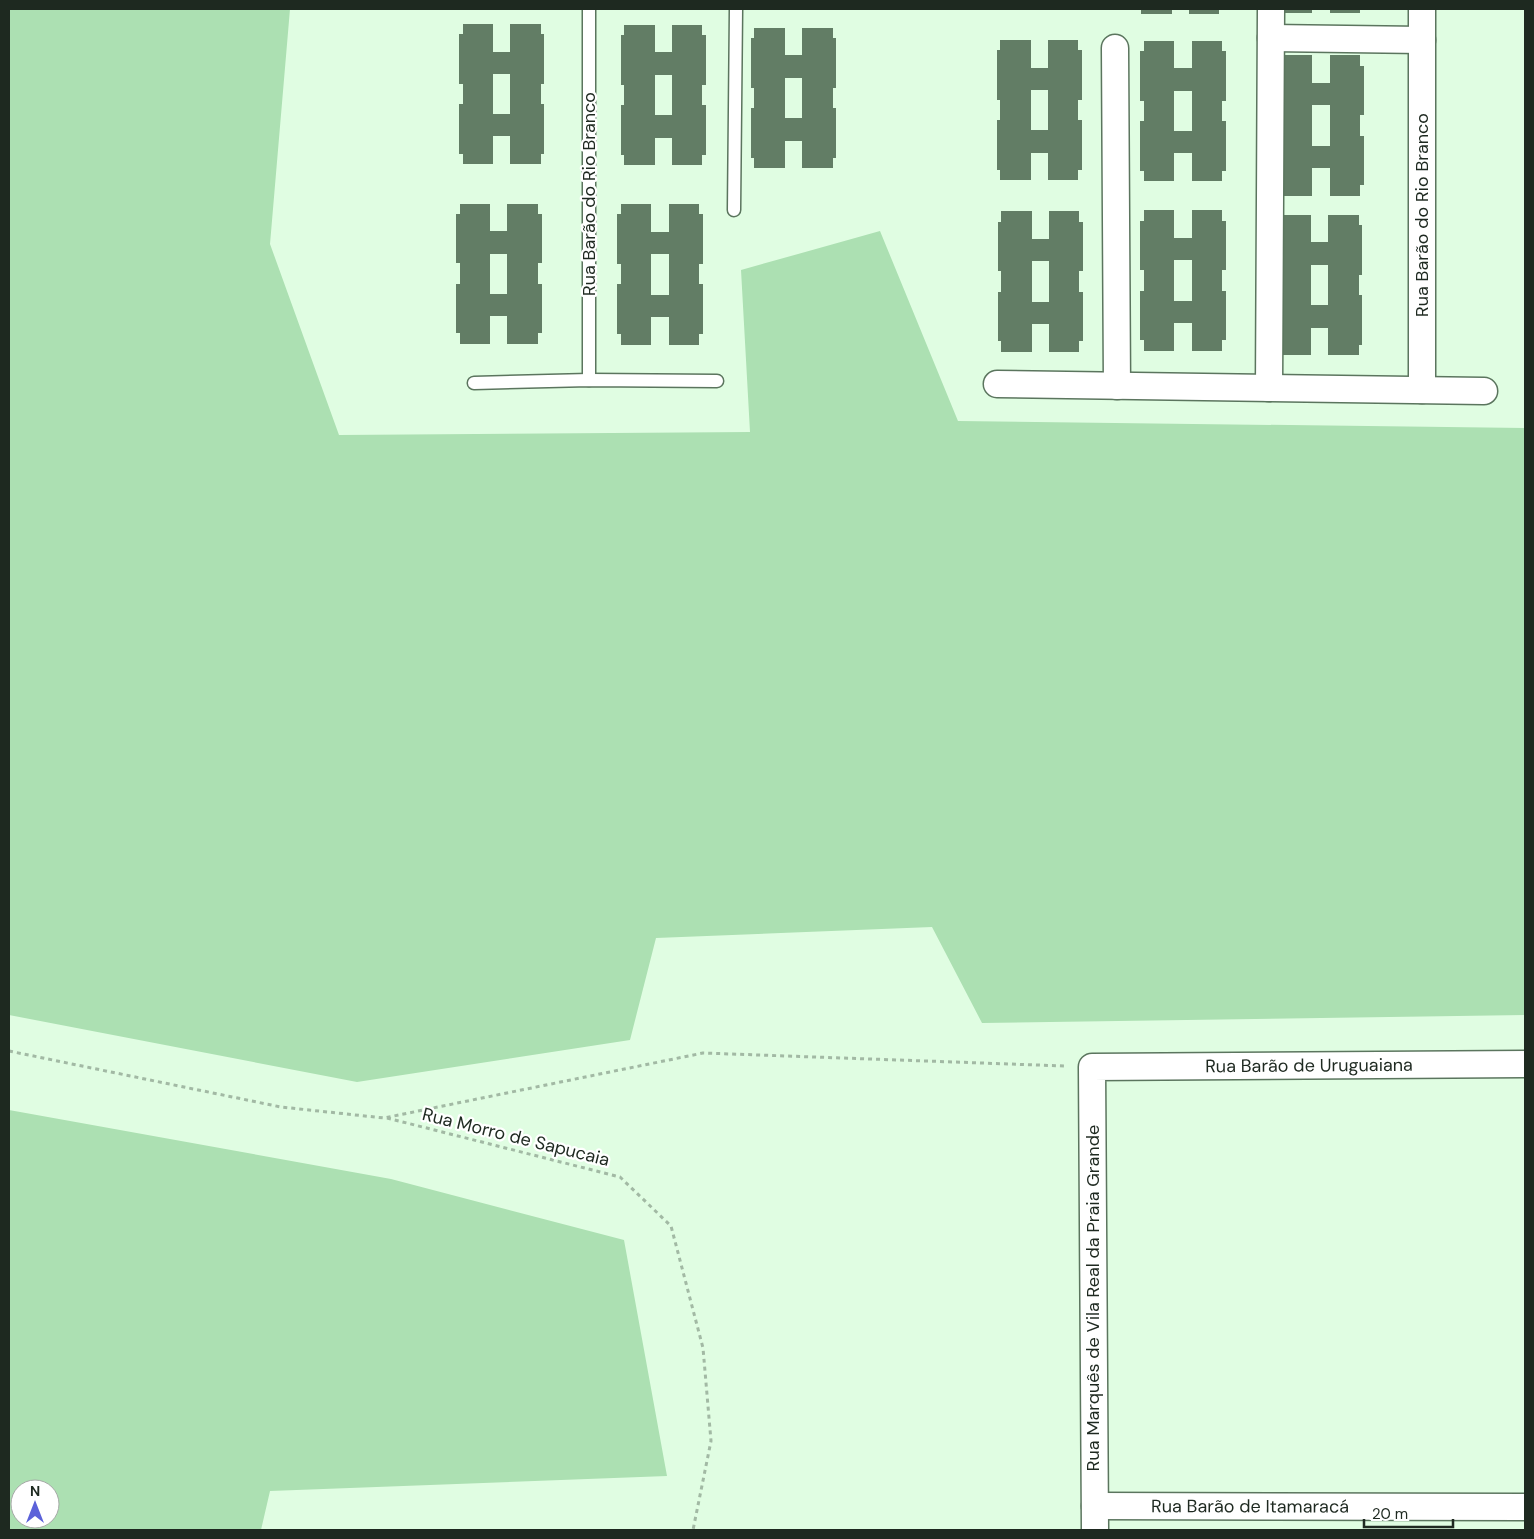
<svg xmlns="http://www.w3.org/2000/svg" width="1534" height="1539" viewBox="0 0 1534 1539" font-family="'DM Sans',sans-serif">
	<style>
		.green { fill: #ace0b2; fill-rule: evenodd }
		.building { fill: #627d65; fill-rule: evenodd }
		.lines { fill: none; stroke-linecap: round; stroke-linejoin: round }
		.service-casing { stroke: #5b755e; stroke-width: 15 }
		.minor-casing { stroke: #5b755e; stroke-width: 29 }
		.path { stroke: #a2b9a4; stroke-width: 3; stroke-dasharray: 4 4; stroke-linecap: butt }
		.service { stroke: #fff; stroke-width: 12 }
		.minor { stroke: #fff; stroke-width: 26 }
		.labels { text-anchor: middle; stroke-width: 4.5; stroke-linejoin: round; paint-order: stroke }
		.street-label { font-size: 18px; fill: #1e2920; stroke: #fff }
	</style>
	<rect width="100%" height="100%" fill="#e0fde2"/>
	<g class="green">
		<path d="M9,9H290L270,244L339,435L750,432L741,270L880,231L958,421L1525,428V1015L982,1023L932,927L656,938L630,1040L357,1082L9,1015Z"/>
		<path d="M9,1110L391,1179L624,1240L667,1476L270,1491L261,1530H9ZM20,1489H50V1519H20Z"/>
	</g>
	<g class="building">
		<rect x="1141" y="9" width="31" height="5"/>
		<rect x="1189" y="9" width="30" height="5"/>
		<rect x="1282" y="9" width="30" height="4"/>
		<rect x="1330" y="9" width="30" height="4"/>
		<path d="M463,24H493V52H510V24H541V34H544V84H541V104H544V154H541V164H510V136H493V164H463V154H459V104H463V84H459V34H463ZM493,74H510V114H493Z"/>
		<path d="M624,25H655V52H672V25H702V35H706V85H702V105H706V155H702V165H672V138H655V165H624V155H621V105H624V85H621V35H624ZM655,75H672V115H655Z"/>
		<path d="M754,28H785V55H802V28H833V38H836V88H833V108H836V158H833V168H802V141H785V168H754V158H751V108H754V88H751V38H754ZM785,78H802V118H785Z"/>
		<path d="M1000,40H1031V68H1048V40H1078V50H1082V100H1078V120H1082V170H1078V180H1048V153H1031V180H1000V170H997V120H1000V100H997V50H1000ZM1031,90H1048V130H1031Z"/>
		<path d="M1144,41H1174V68H1192V41H1222V51H1226V101H1222V121H1226V171H1222V181H1192V153H1174V181H1144V171H1140V121H1144V101H1140V51H1144ZM1174,91H1192V131H1174Z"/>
		<path d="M1282,55H1312V83H1330V55H1360V66H1364V115H1360V136H1364V185H1360V196H1330V168H1312V196H1282ZM1312,105H1330V146H1312Z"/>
		<path d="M460,204H490V231H507V204H538V214H542V263H538V284H542V333H538V344H507V316H490V344H460V333H456V284H460V263H456V214H460ZM490,254H507V294H490Z"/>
		<path d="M621,204H651V232H669V204H699V214H703V264H699V284H703V334H699V345H669V317H651V345H621V334H617V284H621V264H617V214H621ZM651,254H669V295H651Z"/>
		<path d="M1144,210H1174V238H1192V210H1222V221H1226V270H1222V291H1226V340H1222V351H1192V323H1174V351H1144V340H1140V291H1144V270H1140V221H1144ZM1174,260H1192V301H1174Z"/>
		<path d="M1001,211H1032V239H1049V211H1079V222H1083V271H1079V292H1083V341H1079V352H1049V324H1032V352H1001V341H998V292H1001V271H998V222H1001ZM1032,261H1049V302H1032Z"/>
		<path d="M1281,215H1311V242H1328V215H1359V225H1362V275H1359V295H1362V345H1359V355H1328V328H1311V355H1281ZM1311,265H1328V305H1311Z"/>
	</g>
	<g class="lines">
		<defs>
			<g id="service">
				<path d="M589,9V380"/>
				<path d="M734,210L736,9"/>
				<path d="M474,383L589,380L717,381"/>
			</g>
			<g id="minor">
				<path d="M1422,9V390"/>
				<path d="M1271,38L1422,40"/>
				<path d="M1115,48L1117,386"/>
				<path d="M997,384L1484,391"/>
				<path d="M1269,388L1271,9"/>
				<path id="s1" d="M1095,1506L1525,1507"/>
				<path id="s2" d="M1095,1530L1092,1067L1525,1064"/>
			</g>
		</defs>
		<use href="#service" class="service-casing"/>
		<use href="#minor" class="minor-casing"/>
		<g class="path">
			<path d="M9,1051L281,1107L384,1118L703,1053L1065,1066"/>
			<path d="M387,1118L620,1177L671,1226L703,1348L711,1441L693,1530"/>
		</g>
		<use href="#service" class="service"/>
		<use href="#minor" class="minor"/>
	</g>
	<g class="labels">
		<g class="street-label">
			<text transform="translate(589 194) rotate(-90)" y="6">Rua Barão do Rio Branco</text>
			<text transform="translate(1422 215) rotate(-90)" y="6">Rua Barão do Rio Branco</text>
			<text dy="6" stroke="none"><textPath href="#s2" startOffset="680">Rua Barão de Uruguaiana</textPath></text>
			<text transform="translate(516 1137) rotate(14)" y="6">Rua Morro de Sapucaia</text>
			<text transform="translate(1093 1298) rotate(-90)" y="6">Rua Marquês de Vila Real da Praia Grande</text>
			<text dy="6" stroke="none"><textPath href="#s1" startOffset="155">Rua Barão de Itamaracá</textPath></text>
		</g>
	</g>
	<rect width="1534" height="1539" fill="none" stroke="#1e2920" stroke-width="20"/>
	<g transform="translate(35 1504)"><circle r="24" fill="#ffffff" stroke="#a5a9a6"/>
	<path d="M0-4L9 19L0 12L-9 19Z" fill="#5b61d9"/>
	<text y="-8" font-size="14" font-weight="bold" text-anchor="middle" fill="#1e2920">N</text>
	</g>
	<path d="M1364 1519v8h89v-8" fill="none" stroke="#1e2920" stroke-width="2.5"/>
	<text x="1372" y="1519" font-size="15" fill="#1e2920" stroke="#ffffff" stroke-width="4" paint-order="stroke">20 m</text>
</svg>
